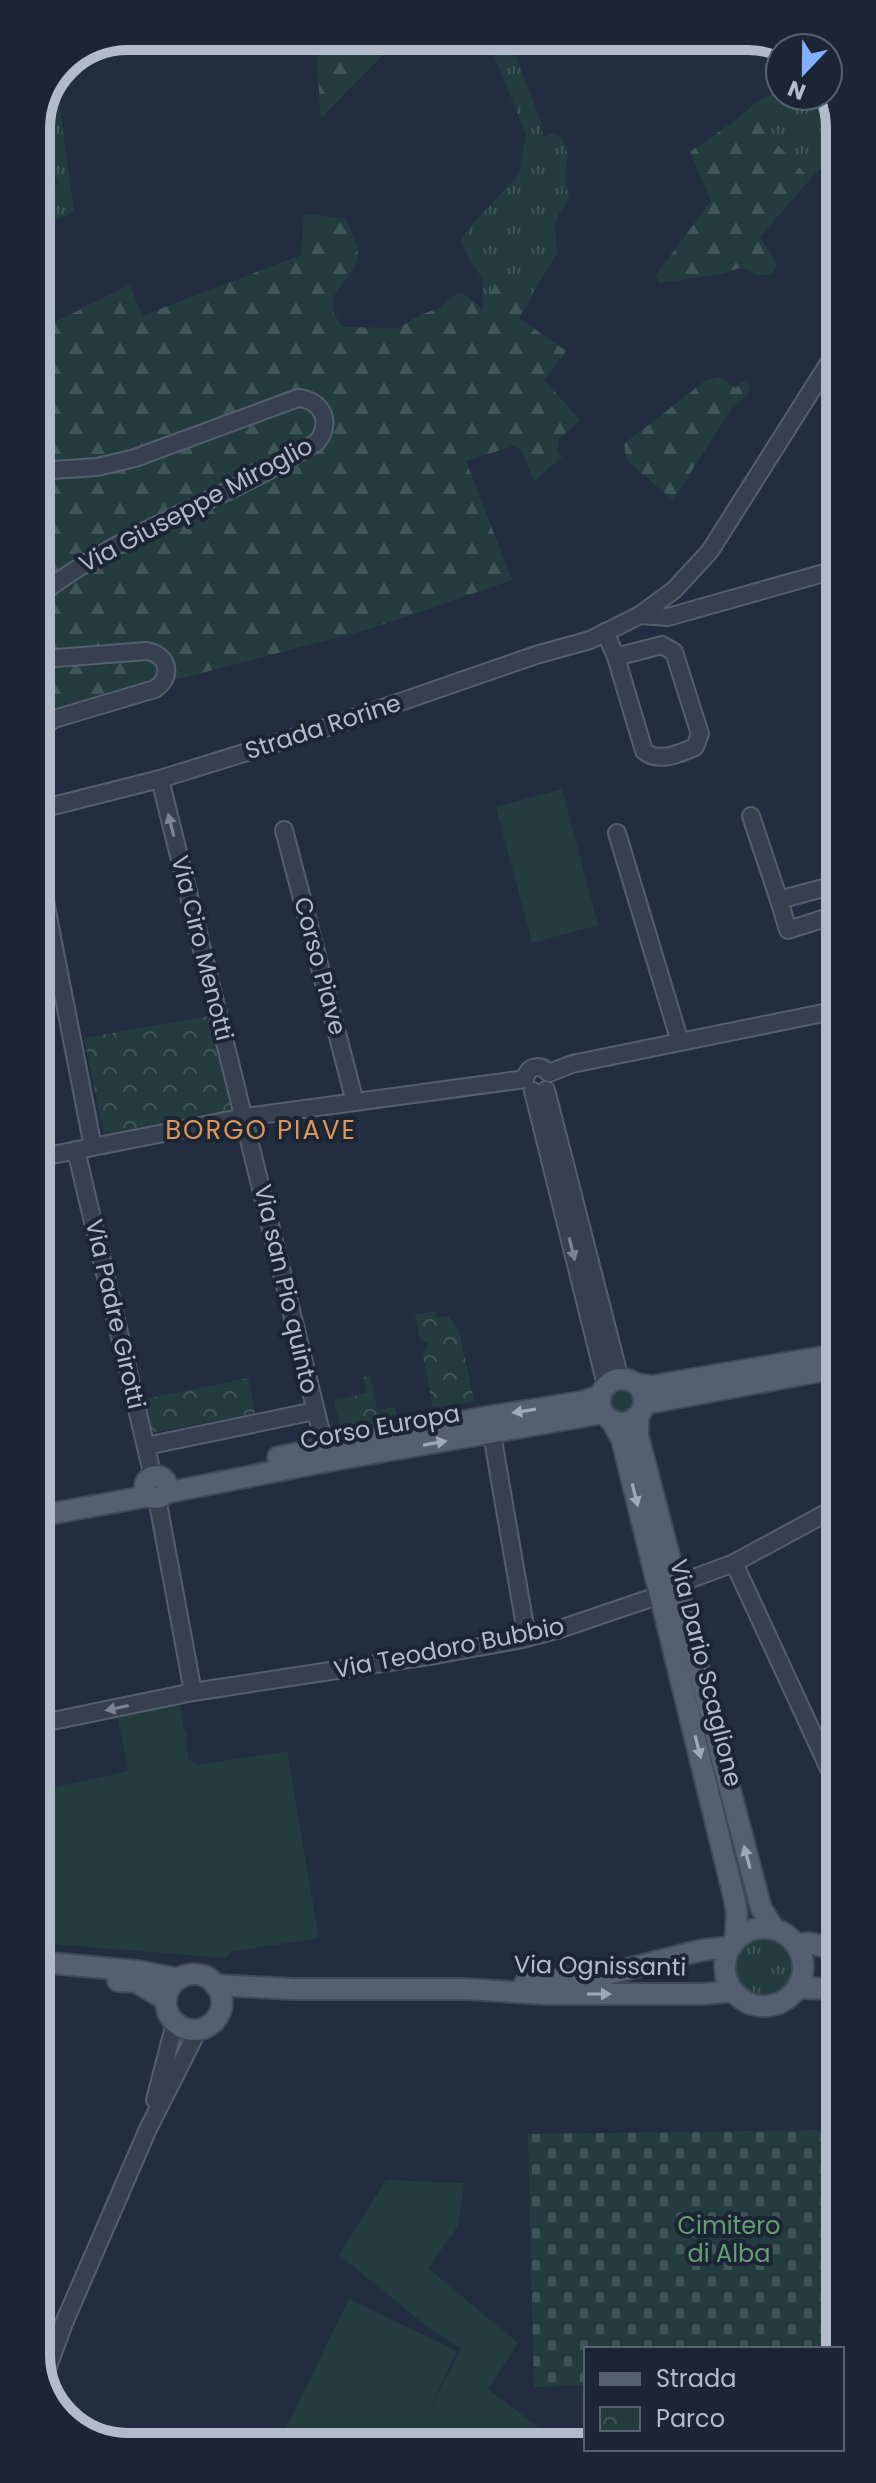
<svg xmlns="http://www.w3.org/2000/svg" width="876" height="2483" viewBox="0 0 876 2483" font-family="Poppins,sans-serif">
	<style>
		.grass { fill: url(#grass-tufts) }
		.forest { fill: url(#forest-firs) }
		.cemetery { fill: url(#cemetery-stones) }
		.park { fill: url(#park-crowns) }
		.garden { fill: #243c40 }
		.lines { fill: none; stroke-linecap: round; stroke-linejoin: round }
		.minor-casing { stroke: #545e6d; stroke-width: 20 }
		.major-casing { stroke: #3f4958; stroke-width: 24 }
		.minor { stroke: #36404f; stroke-width: 16 }
		.major { stroke: #545f6f; stroke-width: 20 }
		.oneway { fill: #7a8493 }
		.oneway2 { fill: #9fa9b8 }
		.labels { text-anchor: middle; stroke-width: 8; stroke-linejoin: round; paint-order: stroke }
		.street-label { font-size: 24px; fill: #b2bbca; stroke: #1b2534 }
		.park-label { font-size: 24px; fill: #679d74; stroke: #1b2534 }
		.neighbourhood-label { font-size: 26px; letter-spacing: 2px; fill: #dd9659; stroke: #1b2534 }
		.rim { fill: none; stroke: #b2bbca; stroke-width: 10 }
	</style>
	<defs>
		<pattern id="grass-tufts" width="24" height="20" patternUnits="userSpaceOnUse" patternTransform="scale(2)"><rect width="24" height="20" fill="#243c40"/><path d="M3 7l-1-3M5 7V3M7 7l1-3M15 17l-1-3M17 17v-4M19 17l1-3" fill="none" stroke="#41565a"/></pattern>
		<pattern id="forest-firs" width="22" height="20" patternUnits="userSpaceOnUse" patternTransform="scale(2)"><rect width="22" height="20" fill="#243c40"/><path d="M5 1l3.5 6h-7zM16 11l3.5 6h-7z" fill="#41565a"/></pattern>
		<pattern id="cemetery-stones" width="16" height="16" patternUnits="userSpaceOnUse" patternTransform="scale(2)"><rect width="16" height="16" fill="#243c40"/><path d="M2 7V4a2 2 0 0 1 4 0v3zM10 15v-3a2 2 0 0 1 4 0v3z" fill="#41565a"/></pattern>
		<pattern id="park-crowns" width="20" height="18" patternUnits="userSpaceOnUse" patternTransform="scale(2)"><rect width="20" height="18" fill="#243c40"/><path d="M2 6a3 3 0 1 1 6 0M12 15a3 3 0 1 1 6 0" fill="none" stroke="#41565a"/></pattern>
	</defs>
	<rect width="100%" height="100%" fill="#222e3f"/>
	<g class="grass">
		<path d="M486,36H508L541,122L543,137L555,133C570,145 568,153 566,171C564,180 568,190 569,199L559,213L555,226L557,253L533,293L519,280L483,310V279L470,261L461,240L472,225L519,174L526,134Z"/>
		<path d="M56,79L74,212L36,229V194L59,184L36,135V122Z"/>
		<path d="M780,90V96H828V90L837,104V151L810,179L775,142L757,102Z"/>
		<circle cx="622" cy="1401" r="13"/>
		<circle cx="764" cy="1967" r="29"/>
	</g>
	<g class="forest">
		<path d="M315,36H401L321,118Z"/>
		<path d="M757,102L775,142L810,179L760,237L777,265L771,275H757L746,269L740,268L720,274L660,283L655,276L711,201L690,152L736,120Z"/>
		<path d="M304,214L345,219C349,229 359,244 358,255C353,288 314,291 343,327L398,328L422,314L440,308L454,295L463,293L483,310L501,270L519,280L533,293L519,318L566,351L544,380L580,420L559,439L557,451L562,457L534,481L522,450L513,446L466,461L512,580L373,628L255,659L125,693L57,708L37,705L36,331L130,285L142,316L301,255Z"/>
		<path d="M719,377L736,388L742,381L750,385L748,395L732,408L673,500L632,465L626,458L624,444L705,381Z"/>
	</g>
	<path class="cemetery" d="M840,2130V2349H586V2385L534,2387L528,2134Z"/>
	<g class="park">
		<path d="M214,1015L238,1111L104,1135L84,1038Z"/>
		<path d="M436,1311L437,1318L448,1316L459,1331L474,1401L433,1408L423,1354L429,1344L420,1339L415,1315Z"/>
		<path d="M370,1376L377,1410L395,1407L398,1419L341,1430L334,1401L367,1393L364,1377Z"/>
		<path d="M248,1378L255,1413L152,1433L145,1399Z"/>
	</g>
	<g class="garden">
		<path d="M562,789L598,925L532,943L496,807Z"/>
		<path d="M180,1704L184,1729L188,1735L185,1740L189,1760L198,1765L287,1751L319,1938L231,1952L226,1958L38,1943V1791L129,1771L117,1715Z"/>
		<path d="M386,2180L464,2183L458,2226L428,2268L518,2343L488,2389L562,2445L277,2446L349,2299L457,2351L426,2417L461,2349L429,2328L339,2255Z"/>
	</g>
	<g class="lines">
		<defs>
			<g id="minor">
				<path d="M37,471L97,467L135,458L298,398C323,400 333,424 316,443C294,455 274,469 252,479C179,516 101,546 37,597"/>
				<path d="M640,615L668,617L838,569"/>
				<path d="M605,632L616,657L644,751C658,763 679,754 695,747L700,734L674,652L662,645L616,657"/>
				<path d="M838,643L835,644L838,652"/>
				<path d="M37,654L56,658L147,651C169,655 173,677 155,689L54,719L37,730"/>
				<path d="M160,779L328,1460"/>
				<path d="M37,810L160,779L328,727L536,655L590,640L640,615L674,590L710,551L837,350"/>
				<path d="M751,816L779,900"/>
				<path d="M284,830L355,1102"/>
				<path d="M617,833L680,1042"/>
				<path d="M37,860L93,1147"/>
				<path d="M838,884L779,900L788,930L838,914"/>
				<path d="M549,1073L572,1064L838,1010"/>
				<path d="M525,1079C528,1066 540,1063 549,1073"/>
				<path d="M546,1090L620,1379"/>
				<path d="M533,1091L606,1385"/>
				<path d="M76,1150L153,1477"/>
				<path d="M37,1158L245,1117L525,1079"/>
				<path d="M492,1434L527,1638"/>
				<path d="M146,1446L315,1411"/>
				<path d="M157,1498L193,1692"/>
				<path d="M734,1563L838,1788"/>
				<path d="M38,1724L193,1692L435,1655L518,1640L560,1629L660,1595L683,1582L734,1563L839,1506"/>
				<path d="M155,2100L175,2023"/>
				<path d="M42,2383L64,2323L148,2129L198,2030"/>
			</g>
			<g id="major">
				<circle cx="622" cy="1401" r="22"/>
				<path d="M637,1384L652,1386L839,1354"/>
				<path d="M644,1404L837,1368"/>
				<path d="M638,1417V1436L757,1893L761,1908L774,1929"/>
				<path d="M612,1421L622,1440L734,1897L737,1913L735,1941"/>
				<path d="M278,1457L486,1417L581,1402L600,1396"/>
				<circle cx="156" cy="1487" r="11"/>
				<path d="M165,1493L328,1461L603,1413"/>
				<path d="M38,1516L149,1496"/>
				<circle cx="764" cy="1967" r="39"/>
				<path d="M796,1944L809,1943L839,1950"/>
				<path d="M38,1962L138,1971L179,1979"/>
				<circle cx="194" cy="2002" r="28"/>
				<path d="M118,1981L136,1982L166,2000"/>
				<path d="M525,1983L608,1974L702,1950L731,1947"/>
				<path d="M215,1985L294,1989H465L545,1994H704L733,1991"/>
				<path d="M798,1988L840,1989"/>
			</g>
		</defs>
		<use href="#minor" class="minor-casing"/>
		<use href="#major" class="major-casing"/>
		<use href="#minor" class="minor"/>
		<use href="#major" class="major"/>
	</g>
	<defs><path id="oneway-solid" d="M-6-.8H1V-3.2L6.5 0L1 3.2V.8H-6Z" transform="scale(2)"/></defs>
	<g class="oneway">
		<use href="#oneway-solid" transform="translate(171 825) rotate(-104)"/>
		<use href="#oneway-solid" transform="translate(572 1249) rotate(76)"/>
		<use href="#oneway-solid" transform="translate(117 1708) rotate(168)"/>
	</g>
	<g class="oneway2">
		<use href="#oneway-solid" transform="translate(524 1411) rotate(171)"/>
		<use href="#oneway-solid" transform="translate(435 1443) rotate(-10)"/>
		<use href="#oneway-solid" transform="translate(635 1495) rotate(76)"/>
		<use href="#oneway-solid" transform="translate(698 1747) rotate(76)"/>
		<use href="#oneway-solid" transform="translate(747 1857) rotate(-105)"/>
		<use href="#oneway-solid" transform="translate(599 1994)"/>
	</g>
	<g class="labels">
		<g class="street-label">
			<text transform="translate(196 505) rotate(-28)" y="8">Via Giuseppe Miroglio</text>
			<text transform="translate(323 727) rotate(-18)" y="8">Strada Rorine</text>
			<text transform="translate(202 948) rotate(76)" y="8">Via Ciro Menotti</text>
			<text transform="translate(320 966) rotate(75)" y="8">Corso Piave</text>
			<text transform="translate(286 1289) rotate(77)" y="8">Via san Pio quinto</text>
			<text transform="translate(115 1314) rotate(77)" y="8">Via Padre Girotti</text>
			<text transform="translate(380 1427) rotate(-10)" y="8">Corso Europa</text>
			<text transform="translate(449 1648) rotate(-11)" y="8">Via Teodoro Bubbio</text>
			<text transform="translate(706 1673) rotate(76)" y="8">Via Dario Scaglione</text>
			<text transform="translate(600 1966) rotate(1)" y="8">Via Ognissanti</text>
		</g>
		<g class="park-label">
			<text x="729" y="2234">Cimitero<tspan x="729" dy="28">di Alba</tspan></text>
		</g>
		<g class="neighbourhood-label">
			<text x="261" y="1139">BORGO PIAVE</text>
		</g>
	</g>
	<path d="M0 0H876V2483H0ZM128 50H748A78 78 0 0 1 826 128V2355A78 78 0 0 1 748 2433H128A78 78 0 0 1 50 2355V128A78 78 0 0 1 128 50Z" fill="#1b2534" fill-rule="evenodd"/>
	<path class="rim" d="M128 50H748A78 78 0 0 1 826 128V2355A78 78 0 0 1 748 2433H128A78 78 0 0 1 50 2355V128A78 78 0 0 1 128 50Z"/>
	<rect x="584" y="2347" width="260" height="104" fill="#1b2534" stroke="#576170" stroke-width="2"/>
	<rect x="600" y="2373" width="40" height="12" fill="#545f6f" stroke="#576170" stroke-width="2"/>
	<text x="656" y="2387" font-size="24" fill="#b2bbca">Strada</text>
	<rect x="600" y="2407" width="40" height="24" fill="url(#park-crowns)" stroke="#576170" stroke-width="2"/>
	<text x="656" y="2427" font-size="24" fill="#b2bbca">Parco</text>
	<g transform="translate(804 72) rotate(202)"><circle r="38" fill="#1b2534" stroke="#576170" stroke-width="2"/>
	<path d="M0-6L14 30L0 20L-14 30Z" fill="#82afff"/>
	<text y="-12" font-size="22" font-weight="bold" text-anchor="middle" fill="#b2bbca">N</text>
	</g>
</svg>
